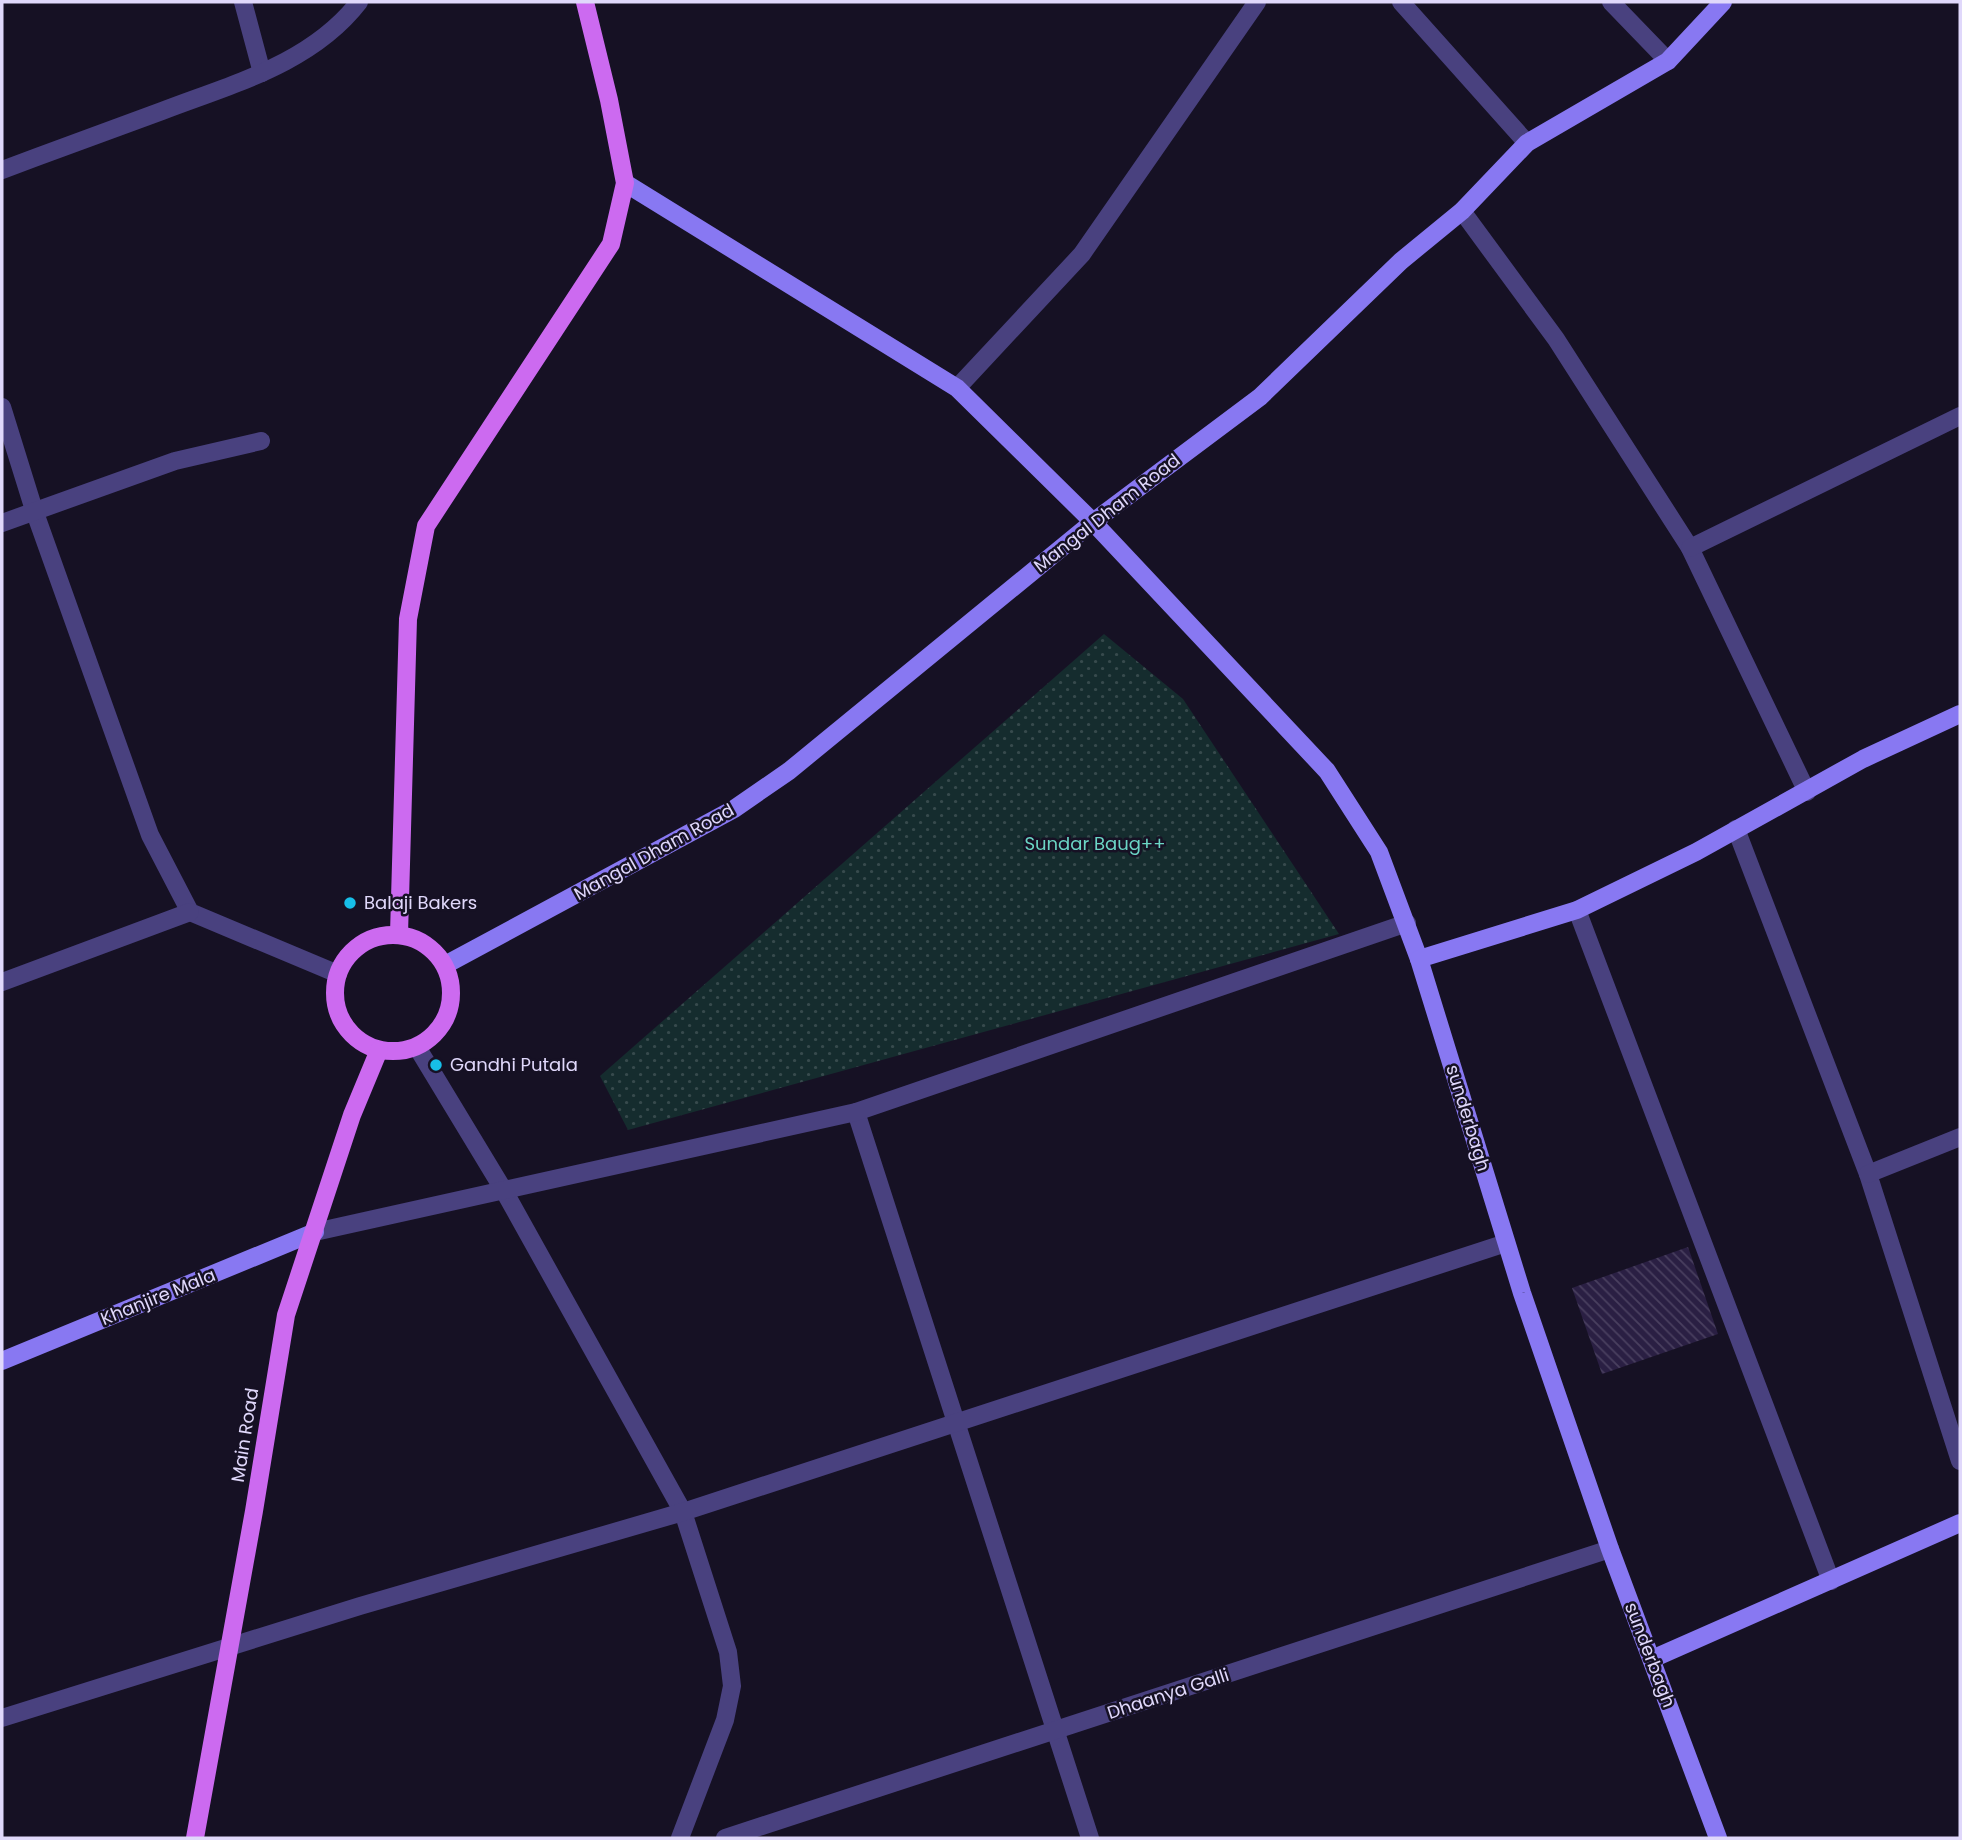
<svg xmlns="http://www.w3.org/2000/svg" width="1962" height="1840" viewBox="0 0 1962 1840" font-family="Poppins,sans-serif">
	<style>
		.park { fill: url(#park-dots) }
		.building { fill: url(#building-back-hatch) }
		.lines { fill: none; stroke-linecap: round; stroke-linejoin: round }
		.street { stroke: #49417f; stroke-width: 18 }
		.secondary { stroke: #8878f2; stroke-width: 18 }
		.primary { stroke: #cc6af0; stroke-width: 18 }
		.poi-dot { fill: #17bee8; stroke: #161124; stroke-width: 2.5 }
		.labels { text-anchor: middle; stroke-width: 5; stroke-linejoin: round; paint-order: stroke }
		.street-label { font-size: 18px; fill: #e0d8fb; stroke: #161124 }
		.park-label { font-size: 18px; fill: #6bd5c5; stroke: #161124 }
		.poi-label { font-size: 18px; fill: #e0d8fb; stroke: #161124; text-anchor: start }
	</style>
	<defs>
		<pattern id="park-dots" width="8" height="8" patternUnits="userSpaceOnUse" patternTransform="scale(1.75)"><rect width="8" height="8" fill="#152c2e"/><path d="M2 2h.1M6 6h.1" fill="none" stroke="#374a4d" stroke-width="1.8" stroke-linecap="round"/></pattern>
		<pattern id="building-back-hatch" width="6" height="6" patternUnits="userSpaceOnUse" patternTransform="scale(1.75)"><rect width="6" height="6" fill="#2a1f43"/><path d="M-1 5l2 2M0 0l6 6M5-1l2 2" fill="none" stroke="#493f5f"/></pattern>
	</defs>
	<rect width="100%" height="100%" fill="#161124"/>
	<path class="park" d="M1104,634L1183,699L1339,934L628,1130L600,1076Z"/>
	<path class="building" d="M1688,1247L1718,1334L1602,1374L1572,1288Z"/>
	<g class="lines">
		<g class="street">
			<path d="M243,2L262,73"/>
			<path d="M1401,2L1527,143"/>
			<path d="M1611,2L1668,61"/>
			<path d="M2,170C55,150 108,131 162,111C232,84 311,64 359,2"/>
			<path d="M1462,211L1556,339L1690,548L1807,792"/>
			<path d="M957,388L1082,254L1257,2"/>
			<path d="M2,407L34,510L150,835L190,912L338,974"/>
			<path d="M2,523L175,461L261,441"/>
			<path d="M1690,548L1960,416"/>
			<path d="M1736,829L1868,1174L1960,1461"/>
			<path d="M1577,910L1831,1581"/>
			<path d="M2,982L190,912"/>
			<path d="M417,1047L503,1189L683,1512L728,1652L732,1686L725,1720L680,1838"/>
			<path d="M856,1112L1090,1838"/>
			<path d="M1868,1174L1960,1137"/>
			<path d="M315,1232L856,1112L1407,923"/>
			<path d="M2,1718L360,1606L683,1512L1506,1243"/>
			<path d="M725,1838L1610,1549"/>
		</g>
		<g class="secondary">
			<path d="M625,183L957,388L1093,522L1327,771L1379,852L1419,959"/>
			<path d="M445,965L734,809L789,771L1093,522L1260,397L1401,261L1462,211L1527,143L1668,61L1723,2"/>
			<path d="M2,1361L315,1232"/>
			<path d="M1652,1659L1960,1523"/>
			<path d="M1718,1838L1610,1549L1522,1293L1419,959L1577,910L1696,852L1863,759L1960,714"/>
		</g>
		<g class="primary">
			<path d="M399,934L408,619L426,526L611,244L625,183L609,100L585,2"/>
			<circle cx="393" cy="993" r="58"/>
			<path d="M195,1838L254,1511L286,1315L352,1115L379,1050"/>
		</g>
	</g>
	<g class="poi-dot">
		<circle cx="350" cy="903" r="7"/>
		<circle cx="436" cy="1065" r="7"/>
	</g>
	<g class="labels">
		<g class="street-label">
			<text transform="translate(1107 513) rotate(-38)" y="6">Mangal Dham Road</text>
			<text transform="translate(654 852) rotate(-29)" y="6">Mangal Dham Road</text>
			<text transform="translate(1468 1118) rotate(73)" y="6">sunderbagh</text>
			<text transform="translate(158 1297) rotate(-22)" y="6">Khanjire Mala</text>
			<text transform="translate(245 1435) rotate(-81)" y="6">Main Road</text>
			<text transform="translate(1650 1655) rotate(69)" y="6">sunderbagh</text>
			<text transform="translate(1168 1694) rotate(-18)" y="6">Dhaanya Galli</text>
		</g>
		<g class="park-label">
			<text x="1095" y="850">Sundar Baug++</text>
		</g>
		<g class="poi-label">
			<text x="364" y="909">Balaji Bakers</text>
			<text x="450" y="1071">Gandhi Putala</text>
		</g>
	</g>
	<rect width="1962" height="1840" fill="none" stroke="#e0d8fb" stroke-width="7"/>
</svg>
